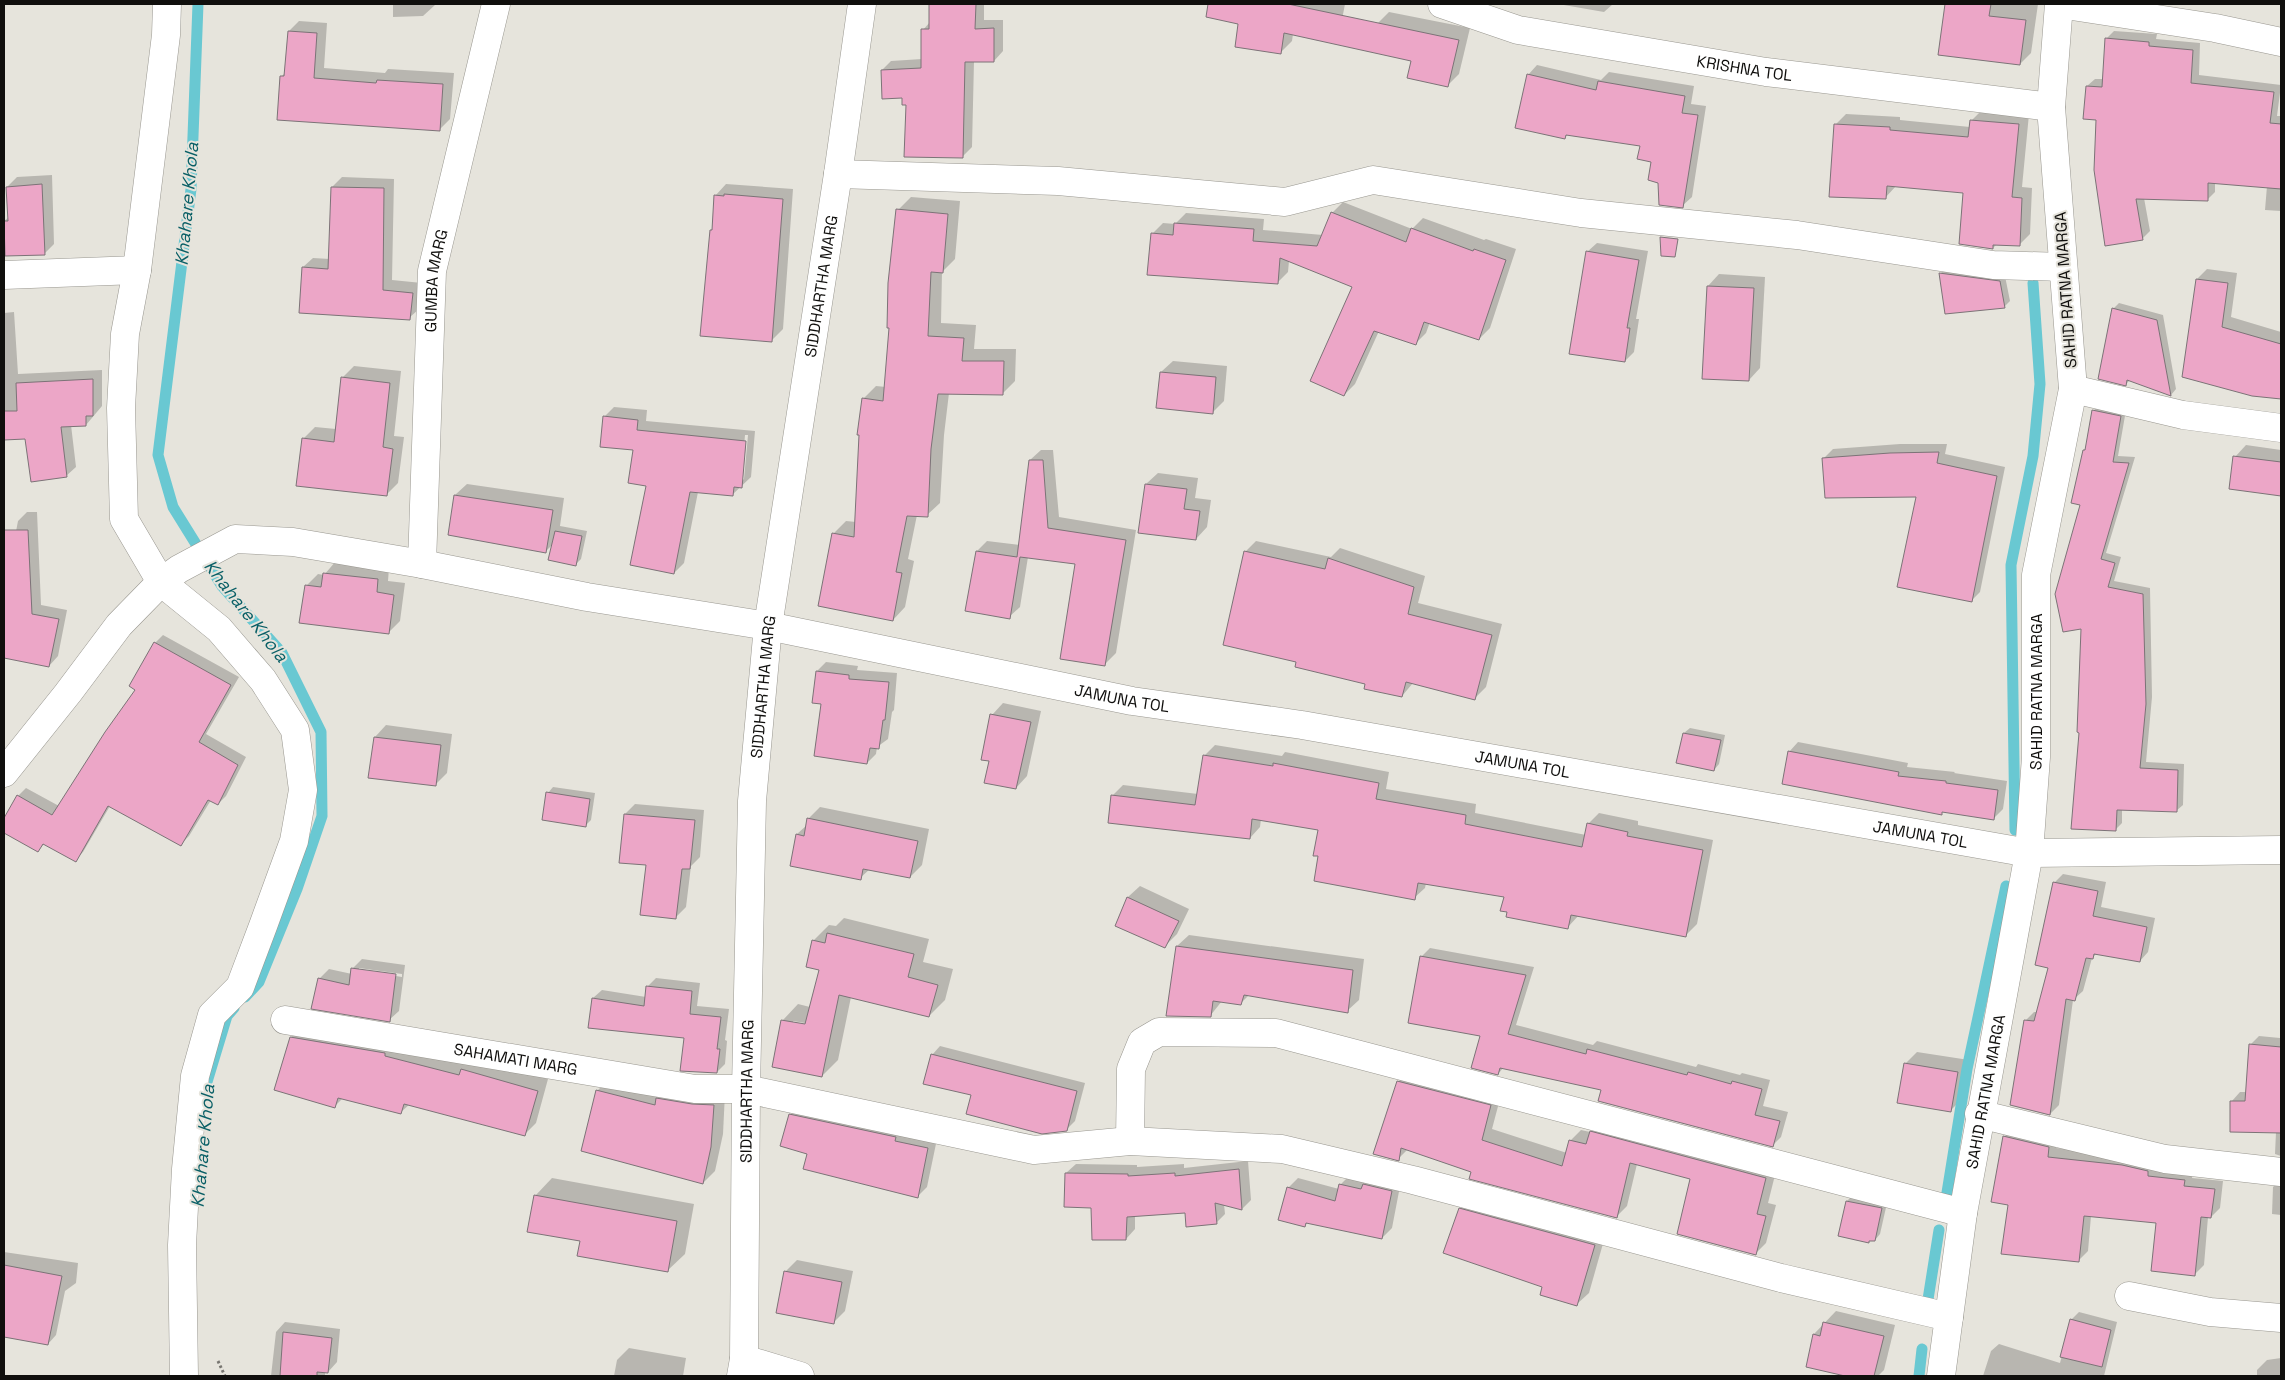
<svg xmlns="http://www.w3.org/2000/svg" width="2285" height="1380" viewBox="0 0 2285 1380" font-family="'Space Grotesk',sans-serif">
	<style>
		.shadow { fill: #0003; fill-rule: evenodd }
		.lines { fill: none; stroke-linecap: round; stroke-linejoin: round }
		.stream { stroke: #69c8d2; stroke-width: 11 }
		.building { fill: #eca6c7; stroke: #7c7377 }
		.street-casing { stroke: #999790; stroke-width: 29 }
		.path { stroke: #787671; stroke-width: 3; stroke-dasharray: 2.5 2.5; stroke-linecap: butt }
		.street { stroke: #fff; stroke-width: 28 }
		.labels { text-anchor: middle; stroke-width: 4; stroke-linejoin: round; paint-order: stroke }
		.street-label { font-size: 16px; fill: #100f0d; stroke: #e6e4dc }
		.water-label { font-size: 18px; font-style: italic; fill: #095f66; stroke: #e6e4dc }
	</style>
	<rect width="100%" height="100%" fill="#e6e4dc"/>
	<g class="shadow">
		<path d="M393,4H435V5L423,16L393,17Z"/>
		<path d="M931,4H984V20H1003V51L994,61H974L972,147L962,157L907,103L882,70L891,61L922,59L923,30L930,22Z"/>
		<path d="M1258,4H1345L1340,30L1293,34L1292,41L1280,53L1258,7Z"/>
		<path d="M1558,4H1613L1604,12Z"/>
		<path d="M1946,4H2038L2031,53L2020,64L1940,54Z"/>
		<path d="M1389,12L1470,28L1459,74L1448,85L1413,60L1377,24Z"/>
		<path d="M299,21L327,23L324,68L385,73L388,69L454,73L450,119L439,130L282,76L286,72L289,31Z"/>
		<path d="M2114,31L2157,34L2156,39L2200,43L2199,75L2281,85L2277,116H2281V211L2265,210L2267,186L2215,182V192L2207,200L2144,198L2150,231L2142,239L2097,119L2087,86L2095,79H2104L2106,39Z"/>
		<path d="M1537,65L1601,80L1609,72L1694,86L1691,104L1706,106L1692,197L1682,206L1659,182L1653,161L1641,145L1568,134L1564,138L1528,75Z"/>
		<path d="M1982,110L2029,114L2022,187L2032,188L2030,234L2020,244H1997L1993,248L1965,192L1896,186L1885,198L1835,125L1846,114L1900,117V120L1970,127L1971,121Z"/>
		<path d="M52,175L54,244L44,254L4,221L9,217L7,187L17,177Z"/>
		<path d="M342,177L394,179L392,280L422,283L419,309L409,318L303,267L313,258L330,259L332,187Z"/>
		<path d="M726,184L793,189L783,329L772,340L711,230L713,228L715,196Z"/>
		<path d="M911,197L960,201L955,259L942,272L941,323L976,325L974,349H1016L1015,381L1002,394L949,393L944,435L940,503L927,515H917L908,559L914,561L905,607L893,620L834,533L846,521L856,522L863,399L876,386L886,387L898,210Z"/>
		<path d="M1343,202L1412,229L1423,218L1484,240L1486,239L1516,249L1490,328L1479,339L1430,322L1426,333L1415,344L1379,331L1355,384L1344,395L1354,286L1289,261L1288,272L1277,283L1152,234L1163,223L1175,224L1186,213L1264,219L1263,230L1323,235L1332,213Z"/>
		<path d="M1597,243L1648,251L1636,319H1639L1634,352L1625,361L1587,252Z"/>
		<path d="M1946,268L2005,276L2010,301L2004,307L1946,313L1941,273Z"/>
		<path d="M2207,269L2237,273L2231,317L2281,332V398L2252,395L2197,279Z"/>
		<path d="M1719,274L1765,277L1760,368L1749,380L1708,286Z"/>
		<path d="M2119,303L2163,315L2176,389L2171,395L2130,380L2126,384L2113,309Z"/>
		<path d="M14,312L18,374L102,370V406L86,425H71L76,467L66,476L26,438L4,439V313Z"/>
		<path d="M1173,361L1227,366L1224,401L1213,412L1161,372Z"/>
		<path d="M354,366L401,371L394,436L404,437L398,483L386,495L303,439L315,427L336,429L342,378Z"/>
		<path d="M2100,404L2126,410L2118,456L2135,457L2106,553L2121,557L2114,581L2150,588L2152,697L2146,762L2184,764L2183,805L2176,811L2122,809V823L2116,829L2081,731L2082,504L2084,450L2087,448L2094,410Z"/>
		<path d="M614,407L647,410L646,421L755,431L751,477L732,495L698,492L684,563L674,573L648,485L634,449L604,417ZM745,435H748L744,479L741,482Z"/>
		<path d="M1900,444H1947L1945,454L2005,467L1980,592L1971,601L1917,496L1824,458L1833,449Z"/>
		<path d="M2246,445L2281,450V489L2276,494L2235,457Z"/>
		<path d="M1041,450H1053L1059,517L1136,530L1116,653L1105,664L1077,563L1028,557L1020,607L1009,617L977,551L987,541L1020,545L1030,460Z"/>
		<path d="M1158,473L1198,478L1195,498L1211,500L1207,527L1196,539L1146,484Z"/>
		<path d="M467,484L564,498L560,526L587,531L581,559L576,564L553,544L546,551L455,495Z"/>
		<path d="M27,512H37L41,605L67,610L58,656L49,666L4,657V548L13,547L18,521Z"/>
		<path d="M1256,541L1331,557L1340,548L1425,576L1418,603L1502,624L1486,687L1475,698L1413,683L1402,696L1298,661L1245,552Z"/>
		<path d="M336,561L389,568L388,581L405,583L400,621L388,633L306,586L318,574L324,575Z"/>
		<path d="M163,635L239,677L206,734L246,757L226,796L218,804L211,800L189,836L181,844L110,806L83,852L75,860L45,843L38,850L4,831V820L18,796L26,788L59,806L137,689L130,686L155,643Z"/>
		<path d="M826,662L858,666L857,670L897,673L894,710L892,712L888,739L877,747L876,754L867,763L823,703L817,671Z"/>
		<path d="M1003,703L1041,711L1027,776L1016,788L990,760L992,715Z"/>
		<path d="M386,725L452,734L447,773L435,785L375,737Z"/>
		<path d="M1690,728L1725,735L1719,764L1714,770L1678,762L1684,733Z"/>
		<path d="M1798,742L1908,763L1907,767L1955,772L1954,773L2007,781L2003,809L1994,818L1944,811L1941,813L1789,752Z"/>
		<path d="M1215,745L1282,756L1285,752L1389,772L1386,789L1476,804L1475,813L1586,835L1588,824L1599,813L1638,821V825L1713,840L1697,924L1686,935L1579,915L1568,927L1506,896L1426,883L1425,888L1414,898L1320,855L1319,829L1261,819L1260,827L1250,838L1112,796L1123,785L1198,794L1204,756Z"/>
		<path d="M553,787L595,793L591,820L585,826L548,793Z"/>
		<path d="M635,804L704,810L700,857L691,866L686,907L675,918L647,864L625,814Z"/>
		<path d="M820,807L929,829L922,865L910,877L870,869L860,878L792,865L797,834L807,825L808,819Z"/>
		<path d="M2063,874L2106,882L2101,907L2155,918L2148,952L2140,961L2097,953L2092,958L2083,991L2073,1000L2059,1105L2050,1114L2025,1021L2034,1012H2038L2049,967L2054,883Z"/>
		<path d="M1140,886L1189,909L1177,934L1165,946L1116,925L1128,897Z"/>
		<path d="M844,918L929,939L923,962L953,969L945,1000L929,1016L851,997L838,1060L822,1076L773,1066L783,1020L798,1004L810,1007L820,970L813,941L829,925L836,926ZM793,1021L811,1024L810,1027L793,1023Z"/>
		<path d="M1189,935L1364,959L1359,1000L1347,1011L1250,994L1241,1003L1222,1001L1210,1016L1177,946Z"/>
		<path d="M1430,948L1534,967L1516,1025L1593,1045L1597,1041L1696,1067L1698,1064L1740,1075L1742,1073L1770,1080L1763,1106L1788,1112L1781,1137L1772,1146L1603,1089L1504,1067L1498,1074L1482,1035L1421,957Z"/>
		<path d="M362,959L405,965L399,1011L389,1020L319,979L329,969L352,974V969ZM359,968L402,974V977L359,970Z"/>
		<path d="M656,978L700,983L697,1006L729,1009L725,1040L727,1041L725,1064L717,1072L685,1037L593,998L602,990L646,997L647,987Z"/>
		<path d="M2281,1021V1156L2275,1154L2276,1132L2232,1101L2240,1092H2247L2250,1045L2259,1036L2280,1038Z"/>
		<path d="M303,1026L474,1058L548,1079L536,1123L524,1135L410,1104L401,1112L343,1098L335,1106L291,1037Z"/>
		<path d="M940,1046L1085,1083L1075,1121L1066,1130L972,1094L932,1055Z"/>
		<path d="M1917,1052L1969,1060L1962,1099L1951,1110L1905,1064Z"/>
		<path d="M1409,1071L1501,1095L1492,1129L1567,1153L1570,1141L1581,1130L1590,1132L1602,1121L1777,1167L1768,1203L1776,1205L1766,1243L1755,1254L1692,1178L1637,1164L1627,1206L1616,1217L1408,1149L1398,1159V1082Z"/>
		<path d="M609,1079L725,1093L723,1134L715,1171L703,1183L597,1091Z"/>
		<path d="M800,1105L937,1139L927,1187L917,1197L809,1153L790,1115Z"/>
		<path d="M2013,1128L2058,1138L2056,1148L2131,1156L2193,1171L2192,1178L2223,1181L2220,1208L2211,1217H2208L2204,1265L2195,1274L2157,1222L2091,1216L2088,1251L2079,1260L2010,1204L2004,1137Z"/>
		<path d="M1248,1161L1251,1200L1242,1209L1224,1204L1225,1214L1216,1223L1186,1212L1135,1216V1229L1126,1239L1093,1207L1066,1173L1076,1164L1137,1165V1167L1184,1164V1168Z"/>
		<path d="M1350,1175L1401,1181L1392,1228L1382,1238L1308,1222L1304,1226L1288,1188L1298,1178L1339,1189L1340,1185Z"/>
		<path d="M552,1178L694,1204L685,1254L667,1271L581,1240L535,1196Z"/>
		<path d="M2281,1179V1215L2272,1214L2273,1187Z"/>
		<path d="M1852,1196L1887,1203L1880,1234L1875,1240L1840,1235L1847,1201Z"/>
		<path d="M1471,1197L1606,1233L1589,1293L1577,1304L1544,1286L1460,1209Z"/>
		<path d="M4,1252L78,1263L76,1283L65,1291L56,1335L48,1344L4,1336Z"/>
		<path d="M797,1260L853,1271L845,1311L834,1322L785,1272Z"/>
		<path d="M1836,1311L1895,1325L1884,1370L1878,1376H1851L1807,1366L1814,1334Z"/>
		<path d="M2079,1312L2117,1322L2104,1376H1983L1991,1351L1999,1344L2060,1363L2071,1320Z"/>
		<path d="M285,1322L340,1329L337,1362L328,1372L325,1371V1376H271L276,1332Z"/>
		<path d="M629,1348L686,1358L683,1376H614L617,1360Z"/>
		<path d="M2281,1358V1376H2257V1370L2267,1360Z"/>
	</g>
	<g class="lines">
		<g class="stream">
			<path d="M198,4L191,189L158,455L173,507L222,586L282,653L321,732L322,816L297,889L259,982L245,997"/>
			<path d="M2015,830L2011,565L2033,456L2040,384L2033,283"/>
			<path d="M207,1082L227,1016L234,1008"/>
			<path d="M1945,1205L1967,1069L2006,886"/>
			<path d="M1926,1312L1939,1230"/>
			<path d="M1919,1376L1922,1349"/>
		</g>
	</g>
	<g class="building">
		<path d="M929,4H976L975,29L994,28V62H965L963,158L904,157L906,105H902V98L882,99L881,70L921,68V29H929Z"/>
		<path d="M1208,4H1288L1459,40L1448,87L1407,78L1411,61L1284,33L1281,54L1235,47L1238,24L1206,17Z"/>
		<path d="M1945,4H1991L1989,16L2026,20L2020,65L1938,55Z"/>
		<path d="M288,31L317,33L314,78L376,83L377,80L443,84L440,131L277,120L280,76H284Z"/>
		<path d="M2105,38L2149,42V46L2193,50L2191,83L2274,92L2270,123L2281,124V189L2208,183V201L2136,199L2143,240L2105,246L2094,170L2096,120L2083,119L2086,86L2102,87Z"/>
		<path d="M1527,74L1596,90L1598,81L1685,96L1682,113L1698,115L1683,208L1659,205L1658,183L1648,180L1651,162L1637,159L1640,146L1566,135L1565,139L1515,128Z"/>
		<path d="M1970,120L2019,124L2012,197L2022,198L2020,246L1993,245V249L1959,244L1963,193L1887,186L1886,199L1829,197L1834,124L1890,127V130L1968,137Z"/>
		<path d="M42,184L45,255L5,256L4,221H8L6,187Z"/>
		<path d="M331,187L384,188L383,290L413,293L410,320L299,313L302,267L328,269Z"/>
		<path d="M724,194L783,199L772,342L700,336L710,230H712L714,195L724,196Z"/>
		<path d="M896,209L948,214L943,273L931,272L928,336L964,338L962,361H1004L1003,395L938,394L931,449L928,517L907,516L896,572L902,573L893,621L818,606L832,533L854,537L859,435H857L862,398L883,401L889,328H887L888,283Z"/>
		<path d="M1331,212L1406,242L1411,228L1473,251L1474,249L1506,260L1479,340L1424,322L1416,345L1374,331L1344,396L1310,381L1352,287L1280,258L1278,284L1147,275L1151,233L1173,235L1174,223L1254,229L1253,241L1317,246Z"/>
		<path d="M1660,237L1678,239L1675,257L1661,256Z"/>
		<path d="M1586,251L1639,260L1627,328H1630L1625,362L1569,354Z"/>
		<path d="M1939,273L2000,281L2005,308L1945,314Z"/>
		<path d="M2196,279L2228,283L2222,327L2281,344V399L2252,396L2182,377Z"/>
		<path d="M1707,286L1754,288L1749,381L1702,379Z"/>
		<path d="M2112,308L2157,320L2171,396L2127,380L2126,386L2098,379Z"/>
		<path d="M1160,372L1216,377L1213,414L1156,408Z"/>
		<path d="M341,377L390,383L383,447L393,449L387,496L296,486L302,438L334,442Z"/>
		<path d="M93,379V416H86V426L61,427L67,477L31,482L25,439L4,440V411H17L16,383Z"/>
		<path d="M2092,410L2121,416L2113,462L2129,463L2101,559L2115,563L2108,587L2143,594L2146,704L2140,768L2178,770L2177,812L2117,810L2116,831L2071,829L2079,733L2077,732L2081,629L2063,632L2055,594L2080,505L2071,503L2083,450H2085Z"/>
		<path d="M603,416L638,420L637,430L746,441L742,488L734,487L733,496L690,492L674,574L630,565L646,486L628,483L633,450L600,447Z"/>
		<path d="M1939,452L1937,463L1997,476L1972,602L1897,587L1916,497L1825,498L1822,458L1890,453Z"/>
		<path d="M2233,456L2281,462V496L2229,489Z"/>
		<path d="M1029,460H1043L1048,528L1126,540L1105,666L1060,659L1075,564L1020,557L1010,619L965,611L976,551L1017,557Z"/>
		<path d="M1145,484L1187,489L1184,509L1200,511L1196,540L1138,533Z"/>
		<path d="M454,495L553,510L546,553L448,535Z"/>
		<path d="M4,530H28L32,614L59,619L49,667L4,658Z"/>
		<path d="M555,531L582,536L576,566L548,560Z"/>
		<path d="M1244,551L1325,569L1328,558L1414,587L1408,614L1492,635L1475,700L1406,682L1402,697L1364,689L1365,684L1295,667L1296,662L1223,645Z"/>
		<path d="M323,573L378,579L377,592L394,595L389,634L299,623L305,585L321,587Z"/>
		<path d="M154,642L231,685L199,742L238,765L218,805L208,800L181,846L108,806L76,862L43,844L38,852L4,833V818L17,795L52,815L105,732L135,690L129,686Z"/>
		<path d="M816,671L849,675V679L889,682L885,720H883L879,749L870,748L867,764L814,756L821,704L812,703Z"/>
		<path d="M990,714L1031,722L1016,789L984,783L989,761L981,760Z"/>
		<path d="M1683,733L1721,740L1714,771L1676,763Z"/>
		<path d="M374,737L441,745L436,786L368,778Z"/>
		<path d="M1788,751L1899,772L1898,776L1946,781V783L1998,790L1994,820L1942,812V815L1782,784Z"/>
		<path d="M1203,755L1273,766V763L1379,783L1376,799L1466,815L1465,824L1582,847L1587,823L1628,832L1627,836L1703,850L1686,937L1571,915L1568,929L1506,917L1507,912L1500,911L1504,897L1418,883L1415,900L1314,881L1318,856H1313L1318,830L1252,819L1250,839L1108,823L1111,795L1195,805Z"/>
		<path d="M546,792L590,799L586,827L542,820Z"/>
		<path d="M624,814L695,820L690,869H682L676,919L640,915L646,865L619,863Z"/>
		<path d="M807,818L918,841L910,878L863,869L861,880L790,866L796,834L804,836Z"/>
		<path d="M2053,882L2098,891L2093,916L2147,927L2140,962L2094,954L2093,959L2086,958L2075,1001L2066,999L2050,1115L2010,1105L2024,1020L2034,1021L2048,968L2035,965Z"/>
		<path d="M1127,897L1179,921L1165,948L1115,926Z"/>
		<path d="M827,933L914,954L908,977L938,985L929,1017L839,995L822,1077L772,1067L781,1020L805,1024L819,970L806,967L812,940L825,943Z"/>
		<path d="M1176,946L1353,970L1348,1013L1244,995L1241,1005L1213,1001L1211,1017L1166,1016Z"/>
		<path d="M1420,956L1526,975L1508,1034L1586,1054L1587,1049L1687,1075L1688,1072L1731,1084L1732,1081L1762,1089L1755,1115L1780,1121L1773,1147L1598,1101L1601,1090L1500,1068L1498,1075L1471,1068L1480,1036L1408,1023Z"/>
		<path d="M351,968L396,974L390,1022L311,1009L318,978L349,985Z"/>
		<path d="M646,986L692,991L690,1014L721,1017L717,1049H720L717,1073L680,1071L684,1038L588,1028L592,998L644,1006Z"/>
		<path d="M290,1037L385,1053V1056L459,1075L461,1069L538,1091L525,1136L404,1104L401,1114L338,1098L335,1108L274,1090Z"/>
		<path d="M2249,1044L2281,1047V1133L2230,1132V1101H2245Z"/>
		<path d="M931,1054L1077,1091L1067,1131L1042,1134L966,1114L971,1095L923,1084Z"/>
		<path d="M1904,1063L1958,1072L1951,1112L1897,1103Z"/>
		<path d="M1397,1081L1491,1105L1482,1140L1562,1166L1569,1140L1586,1144L1590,1131L1766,1178L1757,1214L1766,1216L1756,1255L1677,1234L1690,1179L1630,1163L1617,1218L1469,1179L1471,1172L1401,1148L1399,1161L1373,1154Z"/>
		<path d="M596,1090L655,1105L656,1098L692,1104L714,1105L711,1147L703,1184L581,1151Z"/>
		<path d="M789,1114L896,1137L895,1141L928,1148L918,1198L803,1169L807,1154L780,1146Z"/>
		<path d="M2003,1136L2049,1147L2048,1157L2122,1165L2148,1171V1176L2185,1180L2184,1186L2215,1189L2211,1218L2201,1217L2195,1276L2151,1271L2156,1223L2084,1216L2079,1262L2001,1254L2008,1205L1991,1202Z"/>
		<path d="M1239,1169L1242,1210L1215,1203L1217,1224L1186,1227L1185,1213L1127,1217L1126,1240H1092L1091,1208L1064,1207L1065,1173L1128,1174V1176L1175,1173V1176Z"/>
		<path d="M1339,1184L1361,1189L1363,1184L1392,1191L1382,1239L1306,1223L1305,1227L1278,1220L1287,1187L1335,1201Z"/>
		<path d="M534,1195L677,1221L668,1272L577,1256L580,1241L527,1232Z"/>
		<path d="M1846,1201L1882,1208L1875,1241H1869V1243L1838,1236Z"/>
		<path d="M1459,1208L1595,1245L1577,1306L1540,1295L1542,1287L1443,1253Z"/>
		<path d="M4,1265L62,1276L48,1345L4,1337Z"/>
		<path d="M784,1271L842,1282L834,1324L776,1313Z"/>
		<path d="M2070,1319L2111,1330L2102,1367L2060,1357Z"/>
		<path d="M1823,1322L1884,1336L1874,1376H1845L1806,1367L1813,1334L1820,1336Z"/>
		<path d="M283,1332L332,1338L328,1373L317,1372V1376H280Z"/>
	</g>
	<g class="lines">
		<defs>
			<g id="street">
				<path d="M167,4L166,35L137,270L125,334L121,408L124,519L161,582L219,629L263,680L295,730L303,790L294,841L263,926L240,987L212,1015L195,1076L186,1169L182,1245L184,1376"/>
				<path id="s1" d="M1442,4L1518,30L1766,72L2051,107"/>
				<path d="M838,174L1058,181L1285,202L1373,180L1581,213L1797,235L1993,265L2063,267"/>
				<path d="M4,275L137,270"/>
				<path d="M2073,389L2183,415L2281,428"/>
				<path id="s2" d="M422,564L432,271L496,4"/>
				<path id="s3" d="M4,773L68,693L119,625L161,582L179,569L235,539L293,542L422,564L587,597L768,626L1132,701L1302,725L2029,853L2281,850"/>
				<path id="s4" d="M285,1020L695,1089H746L1034,1150L1130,1141L1282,1149L1413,1180L1781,1278L1949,1317"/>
				<path d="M1979,1114L2165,1159L2281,1172"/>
				<path d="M1130,1141L1131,1069L1142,1042L1159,1032L1276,1033L1963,1213"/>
				<path d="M2129,1296L2210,1312L2281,1318"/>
				<path d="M744,1359L800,1376"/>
				<path id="s5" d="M741,1376L744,1359L746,1089L752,801L768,626L838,174L862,4"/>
				<path id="s6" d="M1941,1376L1963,1213L2029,853L2036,757V575L2073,389L2051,107L2059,4L2215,28L2281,42"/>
			</g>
		</defs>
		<use href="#street" class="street-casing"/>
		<path class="path" d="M218,1361L225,1376"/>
		<use href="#street" class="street"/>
	</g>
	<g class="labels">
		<g class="street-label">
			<text dy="6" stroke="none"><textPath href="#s1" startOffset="310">KRISHNA TOL</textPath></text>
			<text dy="6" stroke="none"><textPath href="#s2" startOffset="284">GUMBA MARG</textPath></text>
			<text dy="6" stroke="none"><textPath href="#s5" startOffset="1095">SIDDHARTHA MARG</textPath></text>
			<text transform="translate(2065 290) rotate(-94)" y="6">SAHID RATNA MARGA</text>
			<text dy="6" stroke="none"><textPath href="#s5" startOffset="690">SIDDHARTHA MARG</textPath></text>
			<text dy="6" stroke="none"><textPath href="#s6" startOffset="692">SAHID RATNA MARGA</textPath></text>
			<text dy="6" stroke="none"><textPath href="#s3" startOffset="1235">JAMUNA TOL</textPath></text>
			<text dy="6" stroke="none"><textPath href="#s3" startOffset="1641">JAMUNA TOL</textPath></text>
			<text dy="6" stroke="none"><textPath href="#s3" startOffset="2045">JAMUNA TOL</textPath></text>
			<text dy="6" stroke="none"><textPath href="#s4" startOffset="234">SAHAMATI MARG</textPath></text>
			<text dy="6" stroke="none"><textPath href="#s5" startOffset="285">SIDDHARTHA MARG</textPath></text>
			<text dy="6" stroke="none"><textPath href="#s6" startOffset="288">SAHID RATNA MARGA</textPath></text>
		</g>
		<g class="water-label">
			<text transform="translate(187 204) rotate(-85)" y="6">Khahare Khola</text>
			<text transform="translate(246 611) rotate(52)" y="6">Khahare Khola</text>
			<text transform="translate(203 1146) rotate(-85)" y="6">Khahare Khola</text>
		</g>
	</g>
	<rect width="2285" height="1380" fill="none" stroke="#100f0d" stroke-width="10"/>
</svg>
